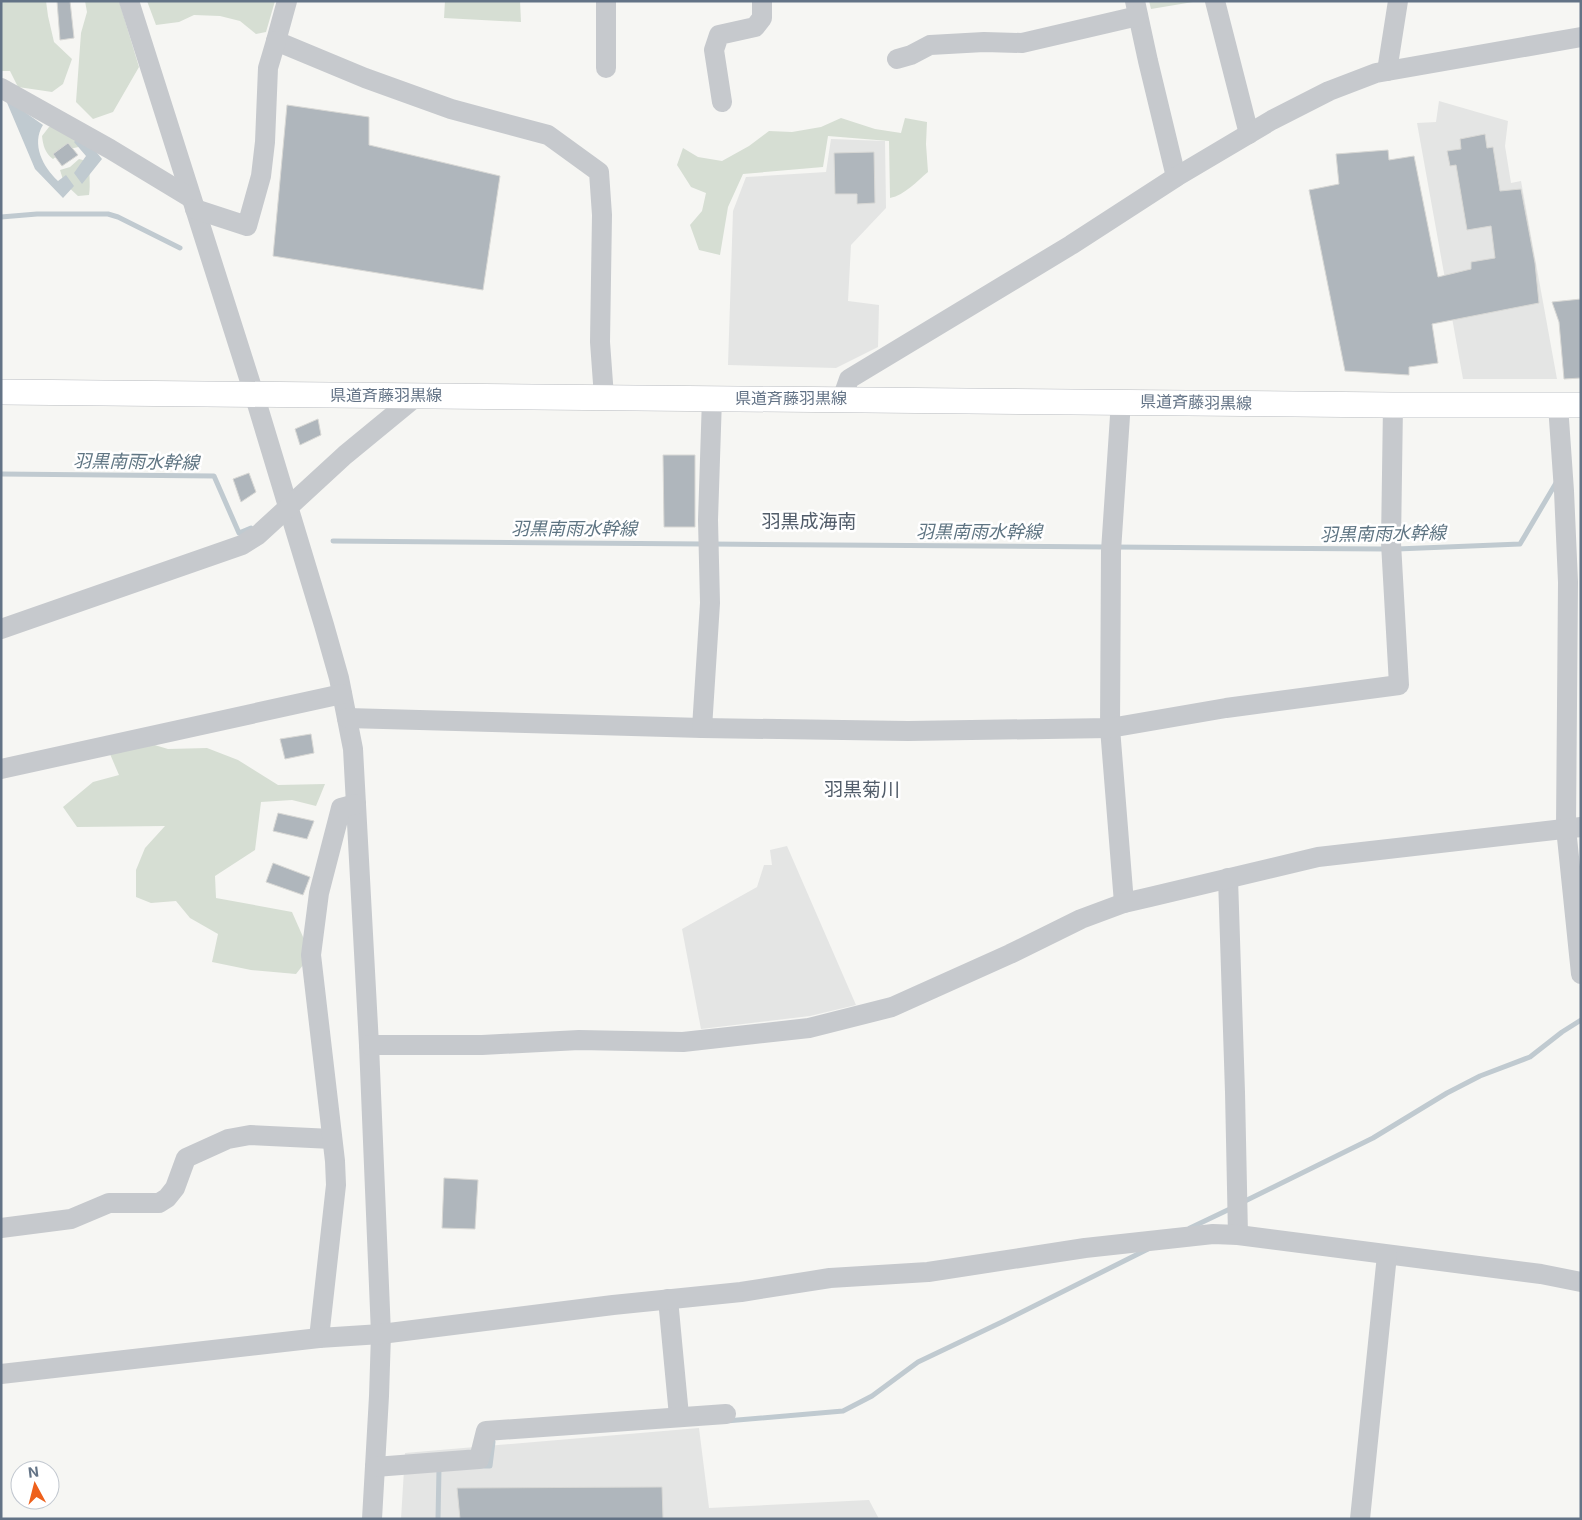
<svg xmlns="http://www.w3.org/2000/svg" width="1582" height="1520" viewBox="0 0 1582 1520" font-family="Inter,'Noto Sans JP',sans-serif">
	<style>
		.built { fill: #e4e5e4 }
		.green { fill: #d6ded3 }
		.water { fill: #c0cad0 }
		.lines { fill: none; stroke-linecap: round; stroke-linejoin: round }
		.stream { stroke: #c0cad0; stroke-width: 5 }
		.building { fill: #afb6bc; stroke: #d8d8d5 }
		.major-casing { stroke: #b9bcc0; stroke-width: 26 }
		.minor { stroke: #c6c9cd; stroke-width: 20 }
		.major { stroke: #fff; stroke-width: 25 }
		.labels { text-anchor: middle; stroke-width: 5; stroke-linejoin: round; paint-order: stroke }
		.street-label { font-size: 16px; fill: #637386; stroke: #fff }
		.water-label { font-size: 18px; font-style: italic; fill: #5f7583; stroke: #fff }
		.quarter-label { font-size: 19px; fill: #525d6a; stroke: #fff }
	</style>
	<rect width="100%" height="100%" fill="#f6f6f3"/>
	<g class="built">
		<path d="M1439,101L1508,121L1505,146L1511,183L1521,181L1557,379H1463L1417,123L1436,122Z"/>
		<path d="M831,139L885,141L886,208L851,245L848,301L879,305L878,347L836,368L728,365L733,211L746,177L826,172Z"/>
		<path d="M787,846L856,1005L810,1016L701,1029L682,929L757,887L764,865H772L770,850Z"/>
		<path d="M699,1428L709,1508L869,1500L879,1519H401L405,1453Z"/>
	</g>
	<g class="green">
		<path d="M1,1H46L48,16L54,42L72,59L63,84L52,92L18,87L10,71H1Z"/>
		<path d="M85,1H119L139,67L113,112L93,119L76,102L81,33L87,12Z"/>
		<path d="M147,1H275L266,32L256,34L240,21L220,16L194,15L179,22L156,25Z"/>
		<path d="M445,1H520L521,22L444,18Z"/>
		<path d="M1149,1H1199L1151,9Z"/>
		<path d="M841,118L875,129L901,133L905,118L927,122L926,144L928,172C917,181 905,195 890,198L889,141L828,136L823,167L743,174L728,207L720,255L699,250L690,225L702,211L706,193L691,187L677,165L683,148L698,157L722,161L749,146L769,131L792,132L821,127Z"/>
		<path d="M59,124L83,146L65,150L53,159C45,153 43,145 42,136L49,127Z"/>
		<path d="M79,159L91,162C88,174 91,184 89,195L78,196L64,183L60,170L70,167Z"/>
		<path d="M131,738L168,749L207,748L238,760L278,785L325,784L316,806L292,800L261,802L255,850L215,876L216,898L292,912L311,955L296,974L251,970L212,962L218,934L190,918L176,901L151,903L136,897V870L145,848L165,826L77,827L63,807L93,782L119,775L107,747Z"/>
	</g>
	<g class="water">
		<path d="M5,98L43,125C31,144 43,167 58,181L66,175L74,186L63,198L35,169Z"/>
		<path d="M82,134L102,159L82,184L74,173L86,156L74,142Z"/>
	</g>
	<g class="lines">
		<g class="stream">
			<path d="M1,217L37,214H108L118,217L180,248"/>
			<path d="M1,474L214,476L239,533L251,528"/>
			<path d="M333,541L703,544"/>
			<path d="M712,544L1106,547"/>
			<path d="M1114,547L1386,549"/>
			<path d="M1397,549L1520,544L1556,483"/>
			<path d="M1241,1203L1373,1138L1447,1093L1480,1076L1530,1057L1562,1032L1581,1020"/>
			<path d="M1190,1228L1234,1207"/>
			<path d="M726,1421L843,1411L872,1396L918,1362L1004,1321L1148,1249"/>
			<path d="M480,1466H490L493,1442"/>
			<path d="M438,1519L439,1469H442"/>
		</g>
	</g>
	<g class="building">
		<path d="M57,1H70L74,38L60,40Z"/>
		<path d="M287,105L369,117V145L500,176L483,290L273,256Z"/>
		<path d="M1485,134L1487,148L1493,147L1500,191L1521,189L1535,263L1539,303L1432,324L1438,363L1409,367V375L1345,371L1309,190L1339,184L1336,154L1388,150L1389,160L1414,156L1438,277L1471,269V262L1495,258L1491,226L1467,230L1456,165L1450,166L1447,151L1461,149L1460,139Z"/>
		<path d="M68,143L78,155L62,166L53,154Z"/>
		<path d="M874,152L875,203L857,204V194H835L834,153Z"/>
		<path d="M1581,299V378L1564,379L1559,322L1552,302Z"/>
		<path d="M318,419L321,435L300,445L295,429Z"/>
		<path d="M663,455H695V527H664Z"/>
		<path d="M249,473L256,492L241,502L233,479Z"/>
		<path d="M311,734L314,753L285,759L280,739Z"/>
		<path d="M278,813L314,821L307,839L273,831Z"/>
		<path d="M273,863L310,877L303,895L266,882Z"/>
		<path d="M444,1178L478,1180L475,1229L442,1228Z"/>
		<path d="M662,1487L663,1519H460L457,1488Z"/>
	</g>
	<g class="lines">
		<defs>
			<path id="major" d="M1,392L1393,405H1581"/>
		</defs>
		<use href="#major" class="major-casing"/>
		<g class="minor">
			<path d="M129,1L254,394L324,625L339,678L353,749L369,1045L381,1334L379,1396L372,1519"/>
			<path d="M287,1L276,41L365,78L451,109L548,135L599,172L602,215L600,342L604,397"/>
			<path d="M606,1V68"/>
			<path d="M1135,1L1148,61L1176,177"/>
			<path d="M1215,1L1249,134"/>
			<path d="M897,59L911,55L930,45L984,42L1022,43L1138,16"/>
			<path d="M1387,71L1398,1"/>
			<path d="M1,88L110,149L191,198"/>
			<path d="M722,102L714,50L719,35L755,27L762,18V1"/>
			<path d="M195,209L247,226L261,176L265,142L268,68L276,41"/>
			<path d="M842,399L849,379L1071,245L1176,177L1272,120L1329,91L1376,73L1581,37"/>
			<path d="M1121,401L1111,551L1110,728L1124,903"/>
			<path d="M1558,405L1564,491L1568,582L1566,828L1581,974"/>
			<path d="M1,629L242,545L258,535L345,455L418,395"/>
			<path d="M347,718L702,728L908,731L1110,728L1226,708L1399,685L1391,543L1393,405"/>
			<path d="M702,728L710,603L708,520L712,398"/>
			<path d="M1,769L342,694"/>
			<path d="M1228,878L1235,1092L1238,1235"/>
			<path d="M369,1045H482L579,1040L683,1042L809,1028L892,1007L1010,954L1081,919L1124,903L1150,897L1318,857L1581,827"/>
			<path d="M1,1228L71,1219L109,1203H159L167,1198L175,1188L186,1158L228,1139L250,1135L332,1139"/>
			<path d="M668,1299L679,1416"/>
			<path d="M319,1338L336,1185L335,1161L311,955L319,893L341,808L356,804"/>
			<path d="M1,1374L319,1338L381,1334L613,1305L741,1292L830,1278L928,1272L1085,1248L1213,1234L1238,1235L1541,1274L1581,1282"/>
			<path d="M375,1467L479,1459L486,1431L726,1414"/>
			<path d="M1360,1519L1387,1255"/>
		</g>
		<use href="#major" class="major"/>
	</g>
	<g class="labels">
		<g class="street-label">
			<text x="386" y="401">県道斉藤羽黒線</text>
			<text x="791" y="404">県道斉藤羽黒線</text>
			<text transform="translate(1196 402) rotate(1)" y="6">県道斉藤羽黒線</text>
		</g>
		<g class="water-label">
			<text transform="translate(136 462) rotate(1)" y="6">羽黒南雨水幹線</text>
			<text x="574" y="535">羽黒南雨水幹線</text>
			<text x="979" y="538">羽黒南雨水幹線</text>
			<text transform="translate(1383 534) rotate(-1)" y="6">羽黒南雨水幹線</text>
		</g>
		<g class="quarter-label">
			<text x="809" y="528">羽黒成海南</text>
			<text x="862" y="796">羽黒菊川</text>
		</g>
	</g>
	<rect width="1582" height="1520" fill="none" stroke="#637386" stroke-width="5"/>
	<g transform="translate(35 1485) rotate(353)"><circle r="24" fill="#ffffff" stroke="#c1c7cf"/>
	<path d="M0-4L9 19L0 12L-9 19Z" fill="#ee601b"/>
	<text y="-8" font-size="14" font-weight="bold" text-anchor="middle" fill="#637386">N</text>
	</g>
</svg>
